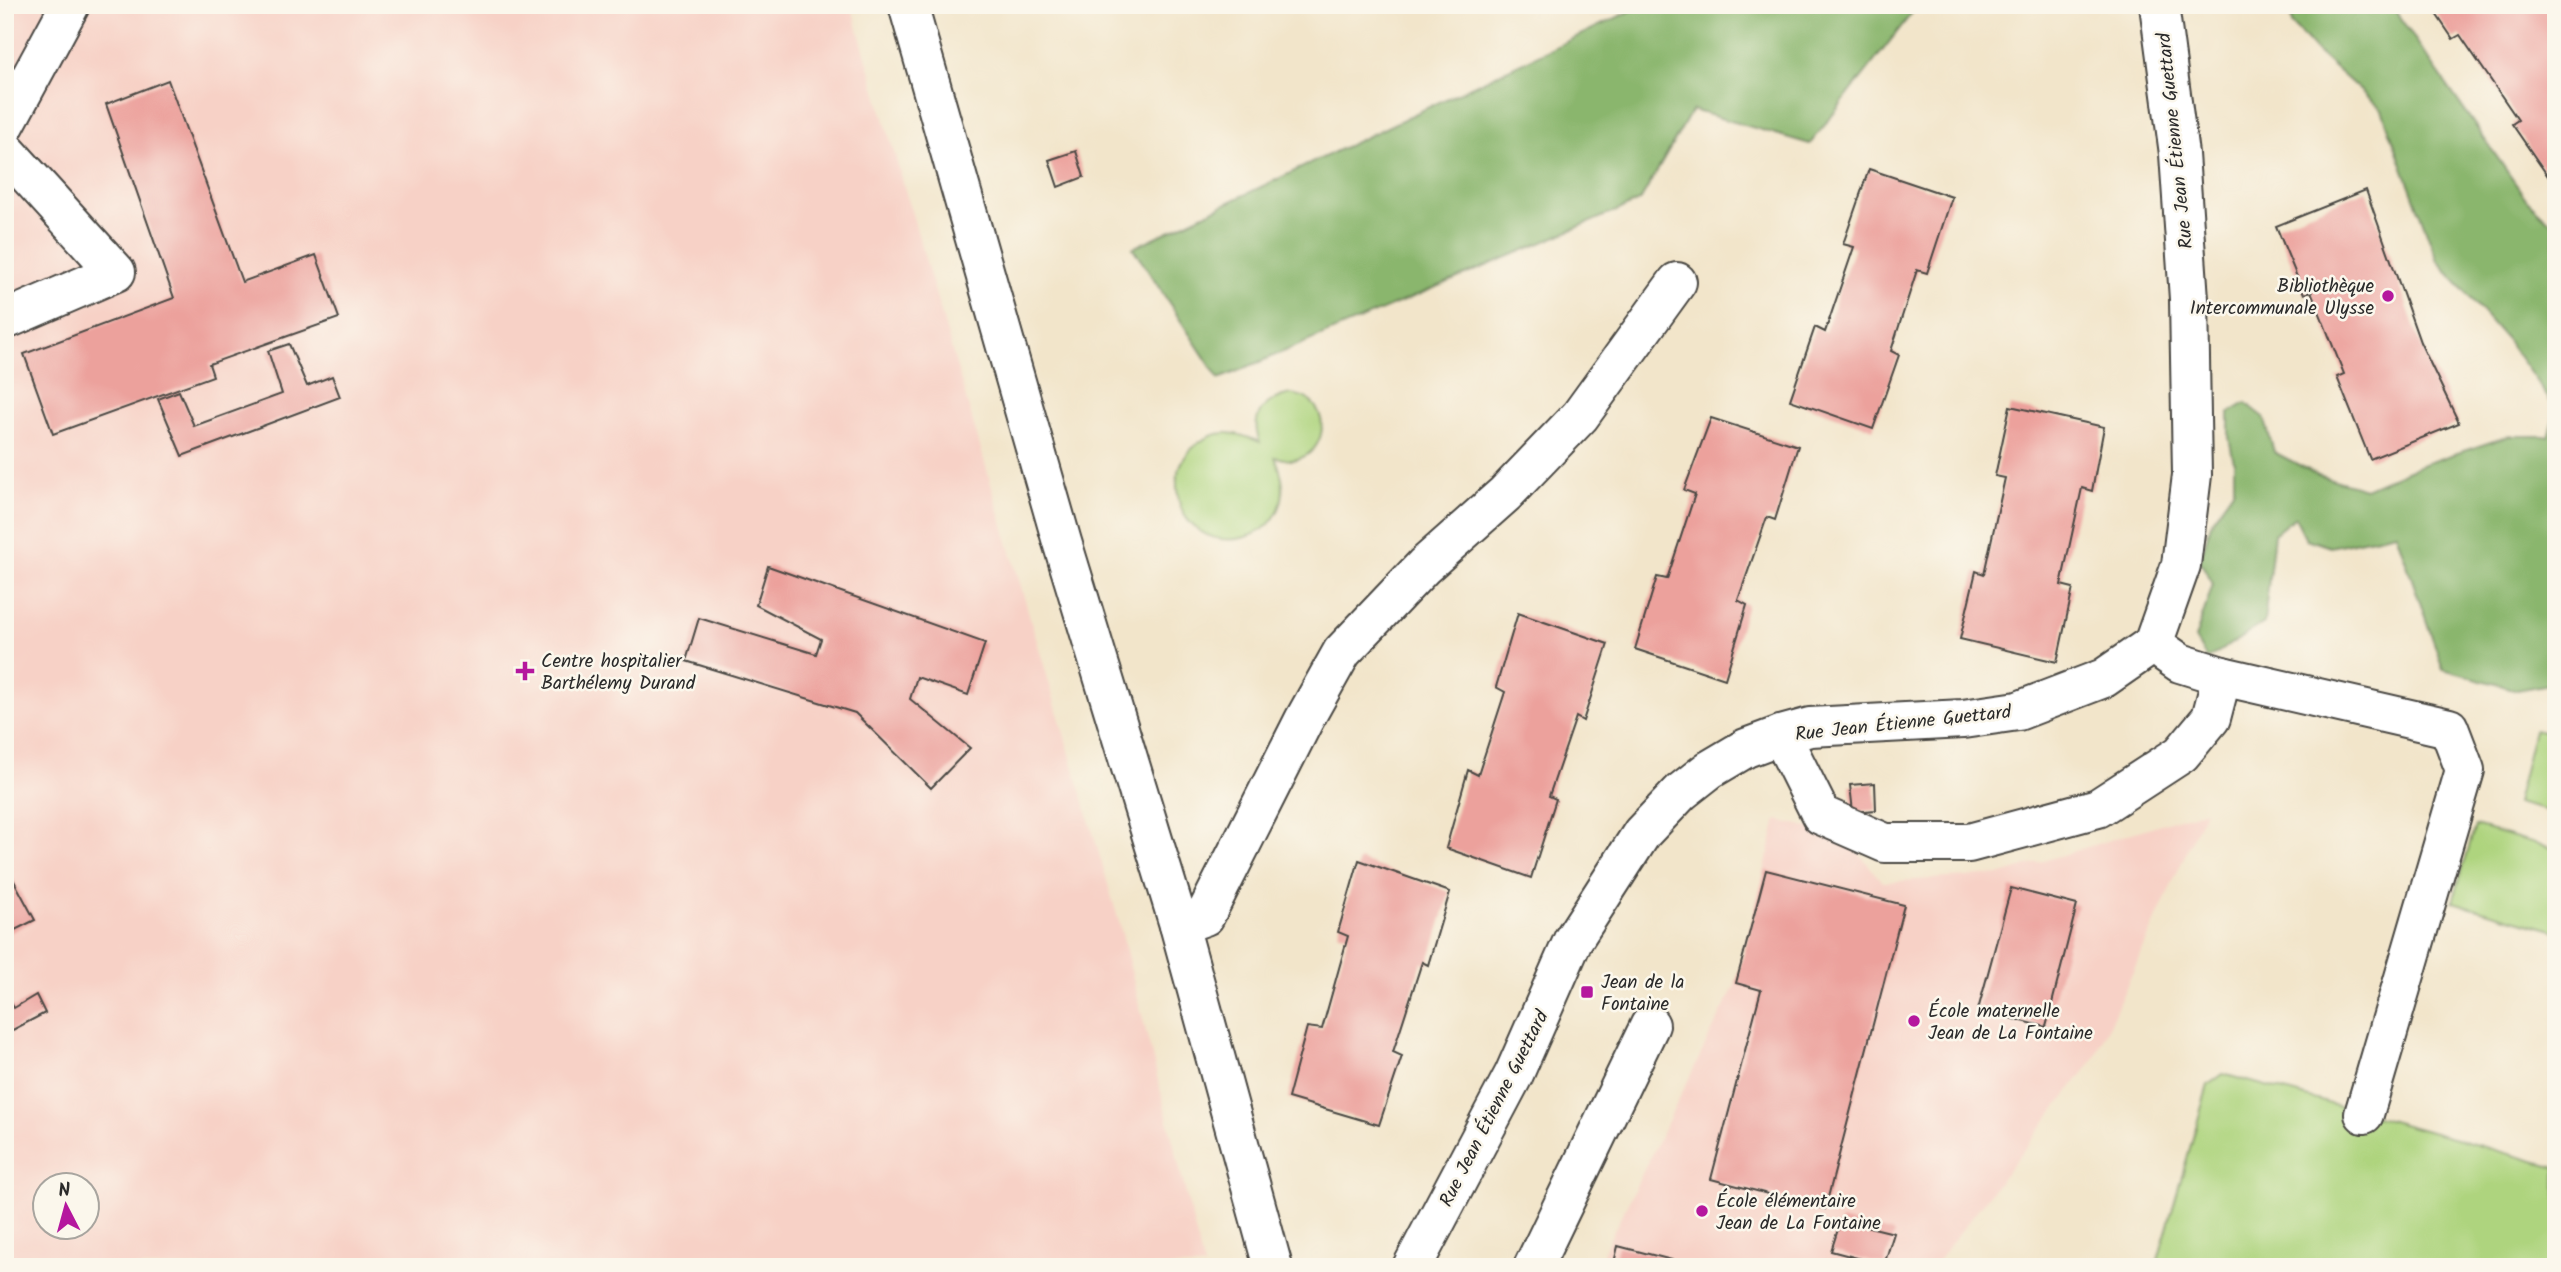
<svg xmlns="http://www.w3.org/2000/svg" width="2561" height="1272" viewBox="0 0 2561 1272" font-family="Kalam,sans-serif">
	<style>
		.built { fill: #f7d1c6; fill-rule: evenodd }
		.green { fill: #aed47e; stroke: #6c8054; stroke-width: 2 }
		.forest { fill: #8ab66d; stroke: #5a704c; stroke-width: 2 }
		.building { fill: #eca19c }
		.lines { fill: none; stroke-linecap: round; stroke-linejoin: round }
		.minor-casing { stroke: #494743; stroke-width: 42 }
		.minor { stroke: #fff; stroke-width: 38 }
		.poi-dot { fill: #b5179e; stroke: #fbf7ec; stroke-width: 2.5 }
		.labels { text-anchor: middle; stroke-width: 5; stroke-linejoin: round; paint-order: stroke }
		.street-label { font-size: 19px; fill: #2b2b2b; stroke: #fbf7ec }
		.poi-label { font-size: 19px; fill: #2b2b2b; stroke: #fbf7ec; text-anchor: start }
	</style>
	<rect width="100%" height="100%" fill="#fbf7ec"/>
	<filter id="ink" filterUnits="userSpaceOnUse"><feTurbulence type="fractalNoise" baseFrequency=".0143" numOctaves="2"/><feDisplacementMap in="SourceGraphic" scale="14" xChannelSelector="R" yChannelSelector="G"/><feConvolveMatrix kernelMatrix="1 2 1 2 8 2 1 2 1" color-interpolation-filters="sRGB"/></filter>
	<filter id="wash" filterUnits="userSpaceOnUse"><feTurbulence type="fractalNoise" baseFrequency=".00686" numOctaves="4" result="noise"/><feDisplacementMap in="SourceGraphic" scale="28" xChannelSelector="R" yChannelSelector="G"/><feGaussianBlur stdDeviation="1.57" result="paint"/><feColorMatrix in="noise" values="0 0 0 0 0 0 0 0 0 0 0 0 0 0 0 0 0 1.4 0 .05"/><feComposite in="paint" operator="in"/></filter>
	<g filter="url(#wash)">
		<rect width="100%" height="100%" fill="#f2e5ca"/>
		<g class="built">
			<path d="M5,5H851L1119,922L1204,1267H5ZM46,1184H88V1226H46Z"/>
			<path d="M2205,810L2094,1059L1933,1267H1599L1604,1251L1736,983L1777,820L1846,836L1882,882L1999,875Z"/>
		</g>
		<g class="green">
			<path d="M1291,394C1296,395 1303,396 1307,399C1333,416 1323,458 1291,460C1287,460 1280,458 1275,457C1316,547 1182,572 1177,488C1176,471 1183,456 1196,445C1218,427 1236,432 1260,442C1249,415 1266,399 1291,394Z"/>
			<path d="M2534,730L2556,735V813L2516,803Z"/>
			<path d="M2475,826L2556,849V931L2453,902Z"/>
			<path d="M2223,1074L2556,1167V1267H2156L2208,1085Z"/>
		</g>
		<g class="forest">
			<path d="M1643,5H1918L1810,144L1692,110L1640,201L1219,379L1133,248Z"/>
			<path d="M2290,5H2391L2527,200L2554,225L2556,269L2551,276L2556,306V409L2506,339L2437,260L2382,110L2316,51L2292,24Z"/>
			<path d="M2246,403L2264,417L2274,452L2318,475L2365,489L2418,466L2509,436H2548L2556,410V683L2517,690L2443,669L2396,533L2330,547L2306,539L2295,517L2274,534L2264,623L2207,659L2195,639L2213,584L2200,561L2212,520L2234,489V462L2229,438V413Z"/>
		</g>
		<g id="blocks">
			<g class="building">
				<path d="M2430,5H2546L2556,19V184L2554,185L2512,124L2518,120L2460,35L2453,39Z"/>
				<path d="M168,80L242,282L316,255L339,318L209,364L213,376L53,434L24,354L174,298L106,104Z"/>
				<path d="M1076,151L1084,177L1058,187L1049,160Z"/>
				<path d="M1869,169L1952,197L1927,273L1917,270L1891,351L1899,355L1873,429L1790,400L1815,327L1825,332L1854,247L1843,244Z"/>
				<path d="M2366,190L2420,342L2459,423L2370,459L2337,377L2344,374L2311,291L2304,294L2276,226Z"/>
				<path d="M289,344L307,386L332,376L340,397L182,456L158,399L179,391L194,426L282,394L268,351Z"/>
				<path d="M2010,406L2104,427L2092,491L2082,488L2061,585L2073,588L2057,662L1960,639L1976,571L1984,574L2005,478L1995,476Z"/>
				<path d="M1711,418L1798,446L1775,520L1767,517L1738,600L1747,605L1725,679L1635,649L1657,577L1667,579L1695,494L1684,490Z"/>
				<path d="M768,566L985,643L968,695L917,677L910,699L970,748L931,788L855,713L686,661L699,618L816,654L821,639L756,605Z"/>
				<path d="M1518,613L1608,644L1583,721L1576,717L1549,796L1556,799L1531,878L1446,848L1468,770L1478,775L1505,692L1496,687Z"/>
				<path d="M1875,783L1876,810L1853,812L1850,785Z"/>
				<path d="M1359,860L1450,892L1428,965L1422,962L1393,1052L1402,1056L1379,1125L1288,1098L1307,1027L1322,1029L1348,936L1338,932Z"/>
				<path d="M5,864L35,920L5,935Z"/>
				<path d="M1766,870L1904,905L1825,1209L1711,1179L1761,990L1736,983Z"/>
				<path d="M2011,888L2077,905L2046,1027L1978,1010Z"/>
				<path d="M5,993L14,1008L36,995L45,1013L5,1034Z"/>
				<path d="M1841,1220L1894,1233L1884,1265L1831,1251Z"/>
				<path d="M1618,1246L1695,1266V1267H1613Z"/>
			</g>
		</g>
	</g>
	<g filter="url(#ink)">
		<use href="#blocks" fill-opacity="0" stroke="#494743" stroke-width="2"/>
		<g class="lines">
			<defs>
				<g id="minor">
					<path d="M908,5L1062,542L1179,925L1273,1267"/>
					<path d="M5,125L70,5"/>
					<path d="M5,150L116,272L5,320"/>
					<path d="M2153,644L2180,663L2222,676L2449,728L2465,770L2364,1114"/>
					<path d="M1781,735L1821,815L1885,843H1969L2098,808L2181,754L2211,718L2222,676"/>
					<path d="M1179,925L1205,916L1304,720L1342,652L1424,566L1505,494L1580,416L1677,282"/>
					<path d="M1412,1267L1514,1074L1573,940L1642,833L1681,792L1709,770L1746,748L1781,735L1810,727L1963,719L2018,711L2104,678L2153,644L2181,565L2192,475L2189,299L2179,154L2159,5"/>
					<path d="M1533,1267L1650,1025"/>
				</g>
			</defs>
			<use href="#minor" class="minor-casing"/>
			<use href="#minor" class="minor"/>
		</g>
	</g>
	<g class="poi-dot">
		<circle cx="2388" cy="296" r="7"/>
		<path d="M521.5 660.5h7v7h7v7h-7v7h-7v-7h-7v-7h7z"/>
		<rect x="1580" y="985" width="14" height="14" rx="3.5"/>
		<circle cx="1914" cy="1021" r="7"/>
		<circle cx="1702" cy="1211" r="7"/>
	</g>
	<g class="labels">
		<g class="street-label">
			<text transform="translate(2174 141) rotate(-96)" y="7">Rue Jean Étienne Guettard</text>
			<text transform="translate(1903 722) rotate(-6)" y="7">Rue Jean Étienne Guettard</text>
			<text transform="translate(1493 1108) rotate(-63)" y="7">Rue Jean Étienne Guettard</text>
		</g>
		<g class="poi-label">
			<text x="2374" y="292" text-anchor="end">Bibliothèque<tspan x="2374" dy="22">Intercommunale Ulysse</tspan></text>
			<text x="541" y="667">Centre hospitalier<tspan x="541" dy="22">Barthélemy Durand</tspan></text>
			<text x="1601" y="988">Jean de la<tspan x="1601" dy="22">Fontaine</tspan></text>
			<text x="1928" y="1017">École maternelle<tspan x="1928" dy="22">Jean de La Fontaine</tspan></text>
			<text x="1716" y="1207">École élémentaire<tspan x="1716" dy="22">Jean de La Fontaine</tspan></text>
		</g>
	</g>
	<rect width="2561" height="1272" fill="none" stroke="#fbf7ec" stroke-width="28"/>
	<g transform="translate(66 1206) rotate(354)"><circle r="33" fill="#fbf7ec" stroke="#a8a59f" stroke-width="2"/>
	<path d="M0-5L12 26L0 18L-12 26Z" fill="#b5179e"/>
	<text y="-10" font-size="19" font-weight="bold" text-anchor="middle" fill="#2b2b2b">N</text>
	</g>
</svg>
